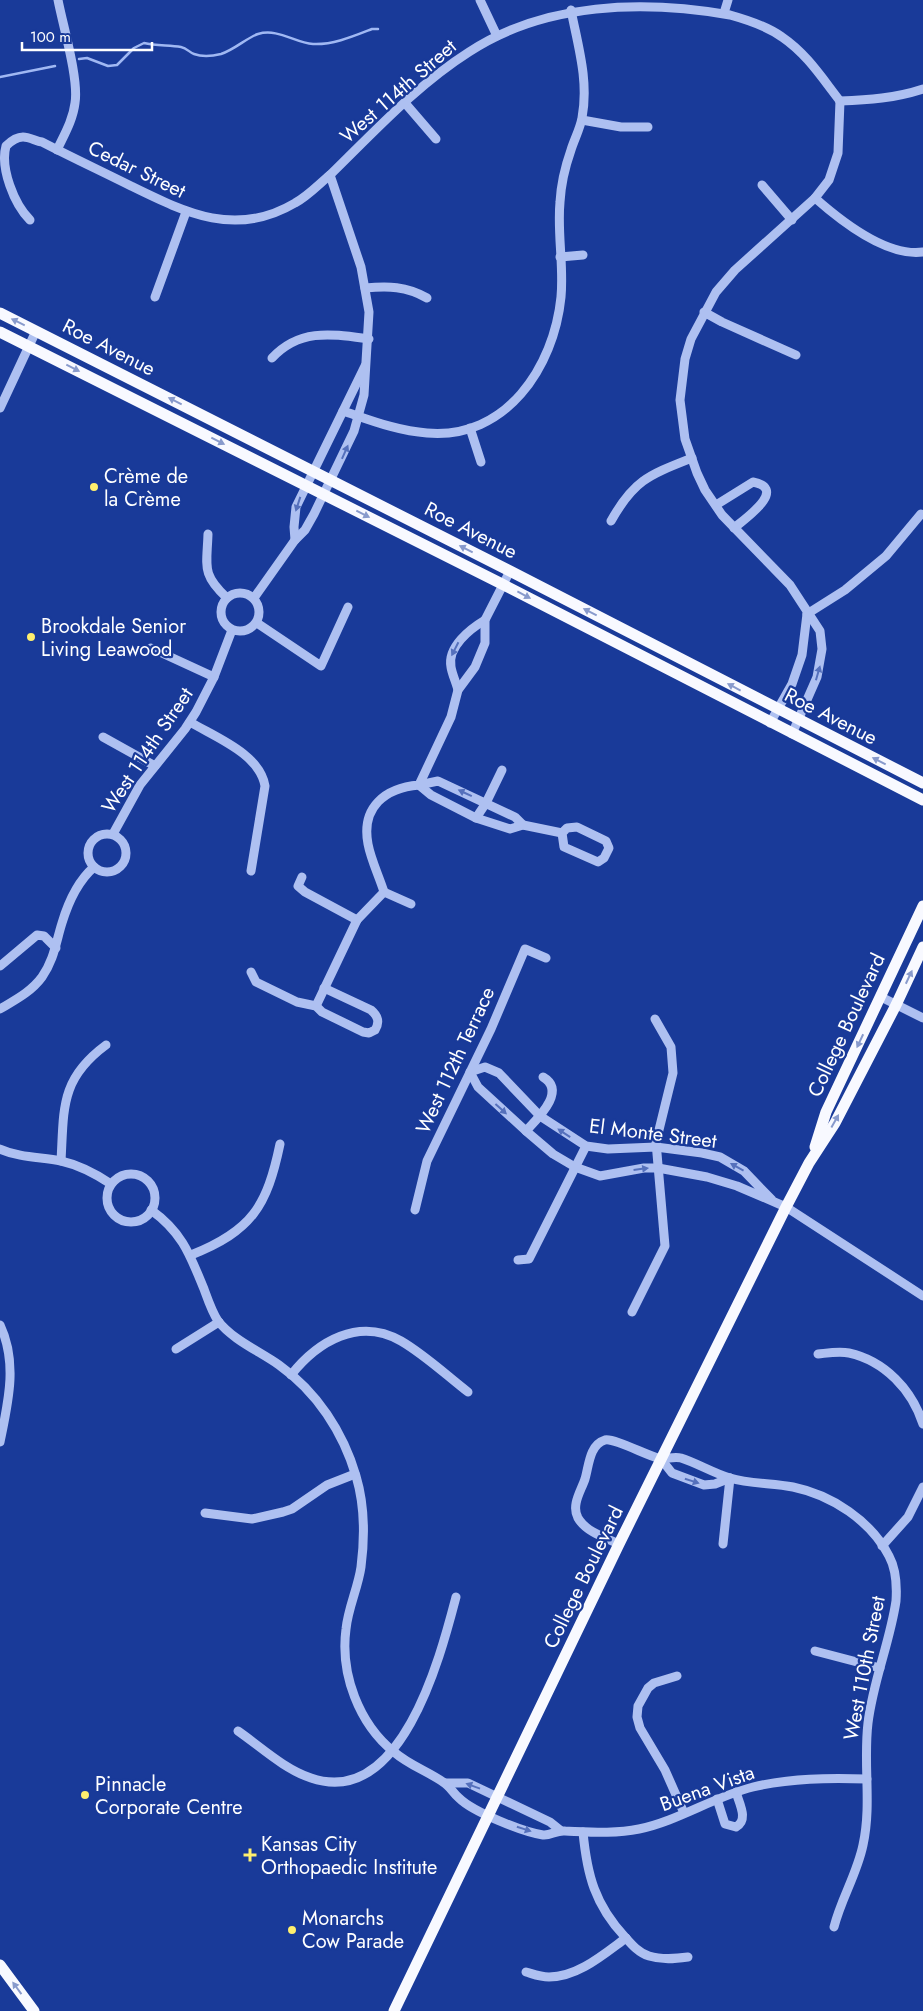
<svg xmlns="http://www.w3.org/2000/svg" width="923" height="2011" viewBox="0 0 923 2011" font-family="Jost,sans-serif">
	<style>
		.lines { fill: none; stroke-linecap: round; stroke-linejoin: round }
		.stream { stroke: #a0b8f3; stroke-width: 2.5 }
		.minor { stroke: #aec0f1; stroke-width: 9 }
		.major { stroke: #f8f9ff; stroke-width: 11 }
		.oneway { fill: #889acc }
		.oneway2 { fill: #5570bc }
		.poi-dot { fill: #ffef6e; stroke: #193a99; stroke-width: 2 }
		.labels { text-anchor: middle; stroke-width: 4.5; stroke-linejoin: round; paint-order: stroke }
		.street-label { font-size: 20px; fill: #fff; stroke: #193a99 }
		.poi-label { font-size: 20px; fill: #fff; stroke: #193a99; text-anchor: start }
	</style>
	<rect width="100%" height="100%" fill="#193a99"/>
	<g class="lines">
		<g class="stream">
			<path d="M79,59L87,58L108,66L117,65L134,48L144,43C156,46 169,45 181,47C187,48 190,53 194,54C202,57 213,56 221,54C234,50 248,37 258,34C278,28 295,43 313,44C333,45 354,36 372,29H378"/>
			<path d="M0,77L55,66"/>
		</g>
		<g class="minor">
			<path d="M480,0L497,36"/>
			<path d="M724,13L728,0"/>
			<path d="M840,101C868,100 896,98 923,89"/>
			<path d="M405,103L436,139"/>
			<path d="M582,120L621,127H648"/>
			<path d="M57,150C64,135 73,120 75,103C79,79 63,26 58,0"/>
			<path d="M762,185L792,220"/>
			<path d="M815,198C841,221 886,257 923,252"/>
			<path d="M30,220C14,204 0,168 6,146C10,142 16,137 23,137C29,137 36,141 42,142C71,157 101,171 131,186C186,213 236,238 295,203C308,196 319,184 330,175"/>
			<path d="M560,257L583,255"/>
			<path d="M365,288C388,286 406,286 427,298"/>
			<path d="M155,297L186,212"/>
			<path d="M704,312L722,322L796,355"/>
			<path d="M272,358C300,328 332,334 369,339"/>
			<path d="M0,408L36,331"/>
			<path d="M343,411C370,420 398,431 427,433C506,440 554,367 561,297C564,265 557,233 560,202C561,184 565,167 571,150C574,140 580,129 582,118C589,81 578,46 571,10"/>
			<path d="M470,428L481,462"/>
			<path d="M716,505L753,482C788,489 746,518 734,528"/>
			<path d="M611,521C634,480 649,475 692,458"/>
			<path d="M208,534C207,566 201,574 227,598"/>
			<path d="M295,540L294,527L296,507L365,366"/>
			<circle cx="240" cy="612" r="19"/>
			<path d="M254,598L295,540L305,530L314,514L354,431L364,395L369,312L361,267L330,175C374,132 417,85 469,52C545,2 644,0 730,15C748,20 767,26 782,37C807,54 822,78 840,101"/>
			<path d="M807,614L845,590L886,556L921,514"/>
			<path d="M257,623L321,666L348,607"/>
			<path d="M151,648L214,677"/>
			<path d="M458,690C456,682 452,674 451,667C447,647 470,629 485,620"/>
			<path d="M190,722C215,737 260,754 265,786L251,871"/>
			<path d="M770,723L792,684L802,655L807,614"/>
			<path d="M792,734L817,677L822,649L820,631L790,585L722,515L705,490L697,473L685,439L680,400L685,359L691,339L716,292L735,270L815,198L829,180L838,153L840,101"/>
			<path d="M103,737L155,766"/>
			<path d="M419,785L431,795L476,818L510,829L523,825L562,833"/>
			<path d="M419,785L438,781L515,817L523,825"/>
			<path d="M476,818L486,803L502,770"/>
			<path d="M577,827L606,841L609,848L604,858L598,862L564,847L562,833L567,828Z"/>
			<circle cx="107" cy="853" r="19"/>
			<path d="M113,834L140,785L185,729L196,712L214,677L232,630"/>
			<path d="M302,877L298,886L305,892L357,920"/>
			<path d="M384,892L411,904"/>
			<path d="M0,966L37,935L44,936L56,948"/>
			<path d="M251,972L256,982L297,1002L316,1006L322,1012L363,1032L369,1033L375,1030C380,1022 378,1016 371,1010L324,988"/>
			<path d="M881,997L923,1018"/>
			<path d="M316,1006L357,920L384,892C379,876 371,860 368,844C361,807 385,788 419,785L451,717L458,690L475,667L485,643V620L510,571"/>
			<path d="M0,1009C15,1000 31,992 42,977C54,960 56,942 62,923C68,903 78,881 94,867"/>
			<path d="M526,1131C538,1118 567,1091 543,1077"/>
			<path d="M0,1149C20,1158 41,1157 61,1161C79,1165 96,1174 111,1184"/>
			<path d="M61,1161C64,1108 60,1079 106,1045"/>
			<circle cx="131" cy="1198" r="24"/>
			<path d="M772,1200L744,1171L720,1157L702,1153L656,1147L608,1149L586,1146L540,1116L499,1073L485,1067L470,1072L478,1087L526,1131L553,1154L575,1167L600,1176L644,1168H658L707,1177L737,1186L786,1207L923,1296"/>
			<path d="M151,1210C182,1232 190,1255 204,1289C208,1300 212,1312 218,1321C233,1340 259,1351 279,1365C317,1392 343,1432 356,1476C365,1506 365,1536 361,1567C358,1588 348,1608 346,1629C340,1674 359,1724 394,1752C409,1765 427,1771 443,1782C450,1786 453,1793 459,1798C473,1812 523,1832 543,1835C550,1836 557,1830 565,1831C590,1832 615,1834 639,1829C678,1821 713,1797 753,1787C791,1778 828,1778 867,1779"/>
			<path d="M415,1210L427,1161L491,1029L525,949L546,958"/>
			<path d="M191,1255C252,1231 267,1206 280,1144"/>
			<path d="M518,1260L529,1259L586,1146"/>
			<path d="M632,1312L665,1246L656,1142L673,1073L671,1047L655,1019"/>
			<path d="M0,1325C18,1363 8,1403 0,1442"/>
			<path d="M176,1349L219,1322"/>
			<path d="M818,1354C828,1353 839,1351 849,1353C885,1361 912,1390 923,1424"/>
			<path d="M291,1375C318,1341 359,1317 401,1341C425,1355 446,1375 468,1392"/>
			<path d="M661,1459L672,1473L704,1485L715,1484L730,1478"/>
			<path d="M205,1513L252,1519L283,1512L292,1509L327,1485L355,1474"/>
			<path d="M619,1544C606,1538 586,1532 578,1518C571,1505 581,1491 585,1479C589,1466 589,1445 605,1440C614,1438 646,1455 658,1458C665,1460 673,1456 681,1458C697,1463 713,1473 730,1478C750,1484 773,1483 793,1487C832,1495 871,1521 889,1556C896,1569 897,1586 896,1601C890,1642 873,1681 868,1723C863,1764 872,1804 863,1845C857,1874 841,1899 834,1927"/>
			<path d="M723,1544L730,1478"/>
			<path d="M882,1546L908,1517L923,1487"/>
			<path d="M815,1651L880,1668"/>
			<path d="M677,1676L654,1683L648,1688L638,1706L637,1717L640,1728L665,1770L684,1813"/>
			<path d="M238,1731C261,1747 284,1769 311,1778C401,1809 440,1658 456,1597"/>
			<path d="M447,1783H468L550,1822L560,1830"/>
			<path d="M717,1799L725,1824L736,1827C749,1820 739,1803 736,1792"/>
			<path d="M583,1832C587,1875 595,1905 625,1937C632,1945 639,1953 649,1956C662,1960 674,1959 688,1957"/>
			<path d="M526,1972C533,1974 540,1977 549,1977C578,1977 604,1954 626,1938"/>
		</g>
		<g class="major">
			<path d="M0,313L510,571L923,783"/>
			<path d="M0,332L502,584L923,800"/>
			<path d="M815,1147L826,1112L923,906"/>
			<path d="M0,1965L34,2011"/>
			<path d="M394,2011L619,1544L786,1207L809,1163L835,1123L896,1005L923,947"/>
		</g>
	</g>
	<defs><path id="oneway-solid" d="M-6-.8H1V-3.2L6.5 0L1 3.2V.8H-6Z" transform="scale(1.25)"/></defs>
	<g class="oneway">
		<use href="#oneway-solid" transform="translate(18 322) rotate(-154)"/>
		<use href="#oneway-solid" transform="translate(73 368) rotate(27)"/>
		<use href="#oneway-solid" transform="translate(175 401) rotate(-153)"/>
		<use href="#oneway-solid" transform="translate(218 441) rotate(27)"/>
		<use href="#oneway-solid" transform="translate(363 514) rotate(27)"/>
		<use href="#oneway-solid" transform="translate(466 549) rotate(-153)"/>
		<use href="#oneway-solid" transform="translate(524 595) rotate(28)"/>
		<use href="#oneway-solid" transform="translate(590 612) rotate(-153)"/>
		<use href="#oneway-solid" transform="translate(734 687) rotate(-152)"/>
		<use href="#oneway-solid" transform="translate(879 761) rotate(-153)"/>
		<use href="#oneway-solid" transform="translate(909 977) rotate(-65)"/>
		<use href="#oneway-solid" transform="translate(860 1041) rotate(115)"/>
		<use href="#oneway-solid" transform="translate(835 1121) rotate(-61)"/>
		<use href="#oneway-solid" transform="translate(17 1988) rotate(-126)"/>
	</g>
	<g class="oneway2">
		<use href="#oneway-solid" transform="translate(345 452) rotate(-66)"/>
		<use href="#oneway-solid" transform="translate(298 504) rotate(108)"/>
		<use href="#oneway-solid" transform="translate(455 649) rotate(117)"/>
		<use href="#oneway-solid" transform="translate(818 673) rotate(-74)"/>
		<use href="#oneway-solid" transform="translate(465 793) rotate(-155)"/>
		<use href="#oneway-solid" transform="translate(501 1109) rotate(42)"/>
		<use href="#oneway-solid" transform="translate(564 1133) rotate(-146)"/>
		<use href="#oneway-solid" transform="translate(737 1167) rotate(-151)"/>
		<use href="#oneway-solid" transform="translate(641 1169) rotate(-7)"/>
		<use href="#oneway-solid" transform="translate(692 1481) rotate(18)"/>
		<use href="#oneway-solid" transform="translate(473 1786) rotate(-160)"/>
		<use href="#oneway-solid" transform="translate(524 1829) rotate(18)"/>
	</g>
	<g class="poi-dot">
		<circle cx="94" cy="487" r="5"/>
		<circle cx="31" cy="637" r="5"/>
		<circle cx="85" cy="1795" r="5"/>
		<path d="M247.5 1847.5h5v5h5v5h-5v5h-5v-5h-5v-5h5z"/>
		<circle cx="292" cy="1930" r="5"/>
	</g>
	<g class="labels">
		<g class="street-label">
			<text transform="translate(398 91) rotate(-41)" y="7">West 114th Street</text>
			<text transform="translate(137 169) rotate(26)" y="7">Cedar Street</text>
			<text transform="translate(109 347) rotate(27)" y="7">Roe Avenue</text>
			<text transform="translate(471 530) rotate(27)" y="7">Roe Avenue</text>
			<text transform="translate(831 716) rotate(27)" y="7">Roe Avenue</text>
			<text transform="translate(147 750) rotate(-56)" y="7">West 114th Street</text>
			<text transform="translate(846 1025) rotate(-65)" y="7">College Boulevard</text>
			<text transform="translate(455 1060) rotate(-65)" y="7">West 112th Terrace</text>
			<text transform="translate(653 1133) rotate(7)" y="7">El Monte Street</text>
			<text transform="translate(583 1577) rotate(-64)" y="7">College Boulevard</text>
			<text transform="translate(864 1668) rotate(-79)" y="7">West 110th Street</text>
			<text transform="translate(707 1788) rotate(-20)" y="7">Buena Vista</text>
		</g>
		<g class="poi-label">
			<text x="104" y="483">Crème de<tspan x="104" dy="23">la Crème</tspan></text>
			<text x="41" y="633">Brookdale Senior<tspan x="41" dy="23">Living Leawood</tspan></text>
			<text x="95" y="1791">Pinnacle<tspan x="95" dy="23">Corporate Centre</tspan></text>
			<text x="261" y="1851">Kansas City<tspan x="261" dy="23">Orthopaedic Institute</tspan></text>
			<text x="302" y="1925">Monarchs<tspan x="302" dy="23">Cow Parade</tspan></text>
		</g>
	</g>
	<path d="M22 42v8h130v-8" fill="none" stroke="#ffffff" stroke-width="2.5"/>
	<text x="30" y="42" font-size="15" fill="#ffffff" stroke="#193a99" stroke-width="4" paint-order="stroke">100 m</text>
</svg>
